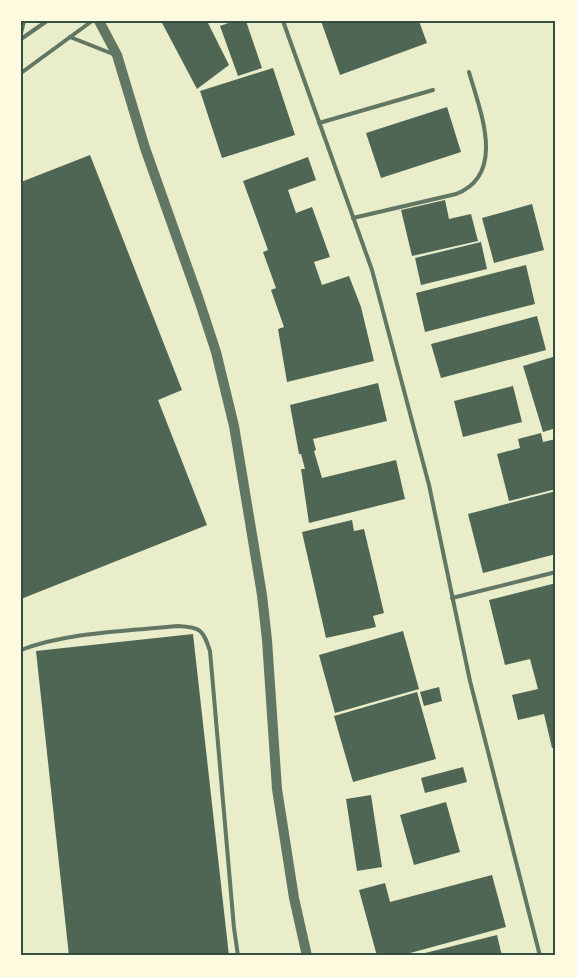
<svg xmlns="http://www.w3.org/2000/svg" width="577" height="977" viewBox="0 0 577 977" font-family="'Varela Round',sans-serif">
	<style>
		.building { fill: #4f6655 }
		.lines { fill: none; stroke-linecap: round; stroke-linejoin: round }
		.service { stroke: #617663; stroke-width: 4 }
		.tertiary { stroke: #617663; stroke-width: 10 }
		.neatline { fill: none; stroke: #344e41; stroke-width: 2 }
	</style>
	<rect width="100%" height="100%" fill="#e9edc9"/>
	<g class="building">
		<path d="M161,21H207L229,65L197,89Z"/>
		<path d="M234,21H246L262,68L238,76L220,26Z"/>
		<path d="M321,21H419L427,43L340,75Z"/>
		<path d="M273,68L295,135L222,158L200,91Z"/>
		<path d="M447,107L461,152L381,178L366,133Z"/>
		<path d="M90,155L182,390L158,400L207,525L21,599V182Z"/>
		<path d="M308,157L316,180L288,190L296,213L312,207L330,257L314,262L322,285L349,276L361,307L374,361L287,382L278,329L284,327L271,290L276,288L263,252L268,250L243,181Z"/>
		<path d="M445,200L449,219L471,214L478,241L412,256L401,210Z"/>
		<path d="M532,204L544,250L494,263L482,218Z"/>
		<path d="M481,242L487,269L421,285L415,258Z"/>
		<path d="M526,265L535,304L425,332L416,293Z"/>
		<path d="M537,316L546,350L441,378L431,344Z"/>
		<path d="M556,356V428L543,432L523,366Z"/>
		<path d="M378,383L387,421L313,439L316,450L314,451L322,478L396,460L405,499L309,523L301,469H305L301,454H299L290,405Z"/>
		<path d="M513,386L522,422L463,437L454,401Z"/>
		<path d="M541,433L543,442L556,439V489L509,501L497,454L520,448L518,439Z"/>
		<path d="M556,491V554L483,573L468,514Z"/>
		<path d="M352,520L354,531L364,529L384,613L373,616L376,627L326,638L302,532Z"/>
		<path d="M556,583V747L552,748L544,714L518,720L512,695L538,689L530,659L505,665L489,600Z"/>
		<path d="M403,631L419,689L335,713L319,655Z"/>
		<path d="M193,634L229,956H69L36,651Z"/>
		<path d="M439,687L442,701L424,706L420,692Z"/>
		<path d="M417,692L436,759L353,782L334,716Z"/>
		<path d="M463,767L467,782L425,793L421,778Z"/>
		<path d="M371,795L382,867L357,871L346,799Z"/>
		<path d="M446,802L460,852L414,865L400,815Z"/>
		<path d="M492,875L506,927L399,956H377L359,890L385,883L390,902Z"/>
		<path d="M497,935L502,956H417V955Z"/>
	</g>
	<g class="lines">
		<g class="service">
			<path d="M283,21L372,270L429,485L470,681L540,956"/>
			<path d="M21,33L24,21"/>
			<path d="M70,37L113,54"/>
			<path d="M21,39L47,21"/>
			<path d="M21,73L92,21"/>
			<path d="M319,123L433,90"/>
			<path d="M353,218L456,194C507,174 480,111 469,72"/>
			<path d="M452,598L556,572"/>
			<path d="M21,650C66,632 129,631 178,626C201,627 203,630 210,651L234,928L238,956"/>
		</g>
		<path class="tertiary" d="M99,21L117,55L145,148L199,300L216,352L234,426L262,595L267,640L277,789L294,898L307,956"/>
	</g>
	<rect width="577" height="977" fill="none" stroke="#fefae0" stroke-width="45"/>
	<rect x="22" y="22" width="532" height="932" class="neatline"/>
</svg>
